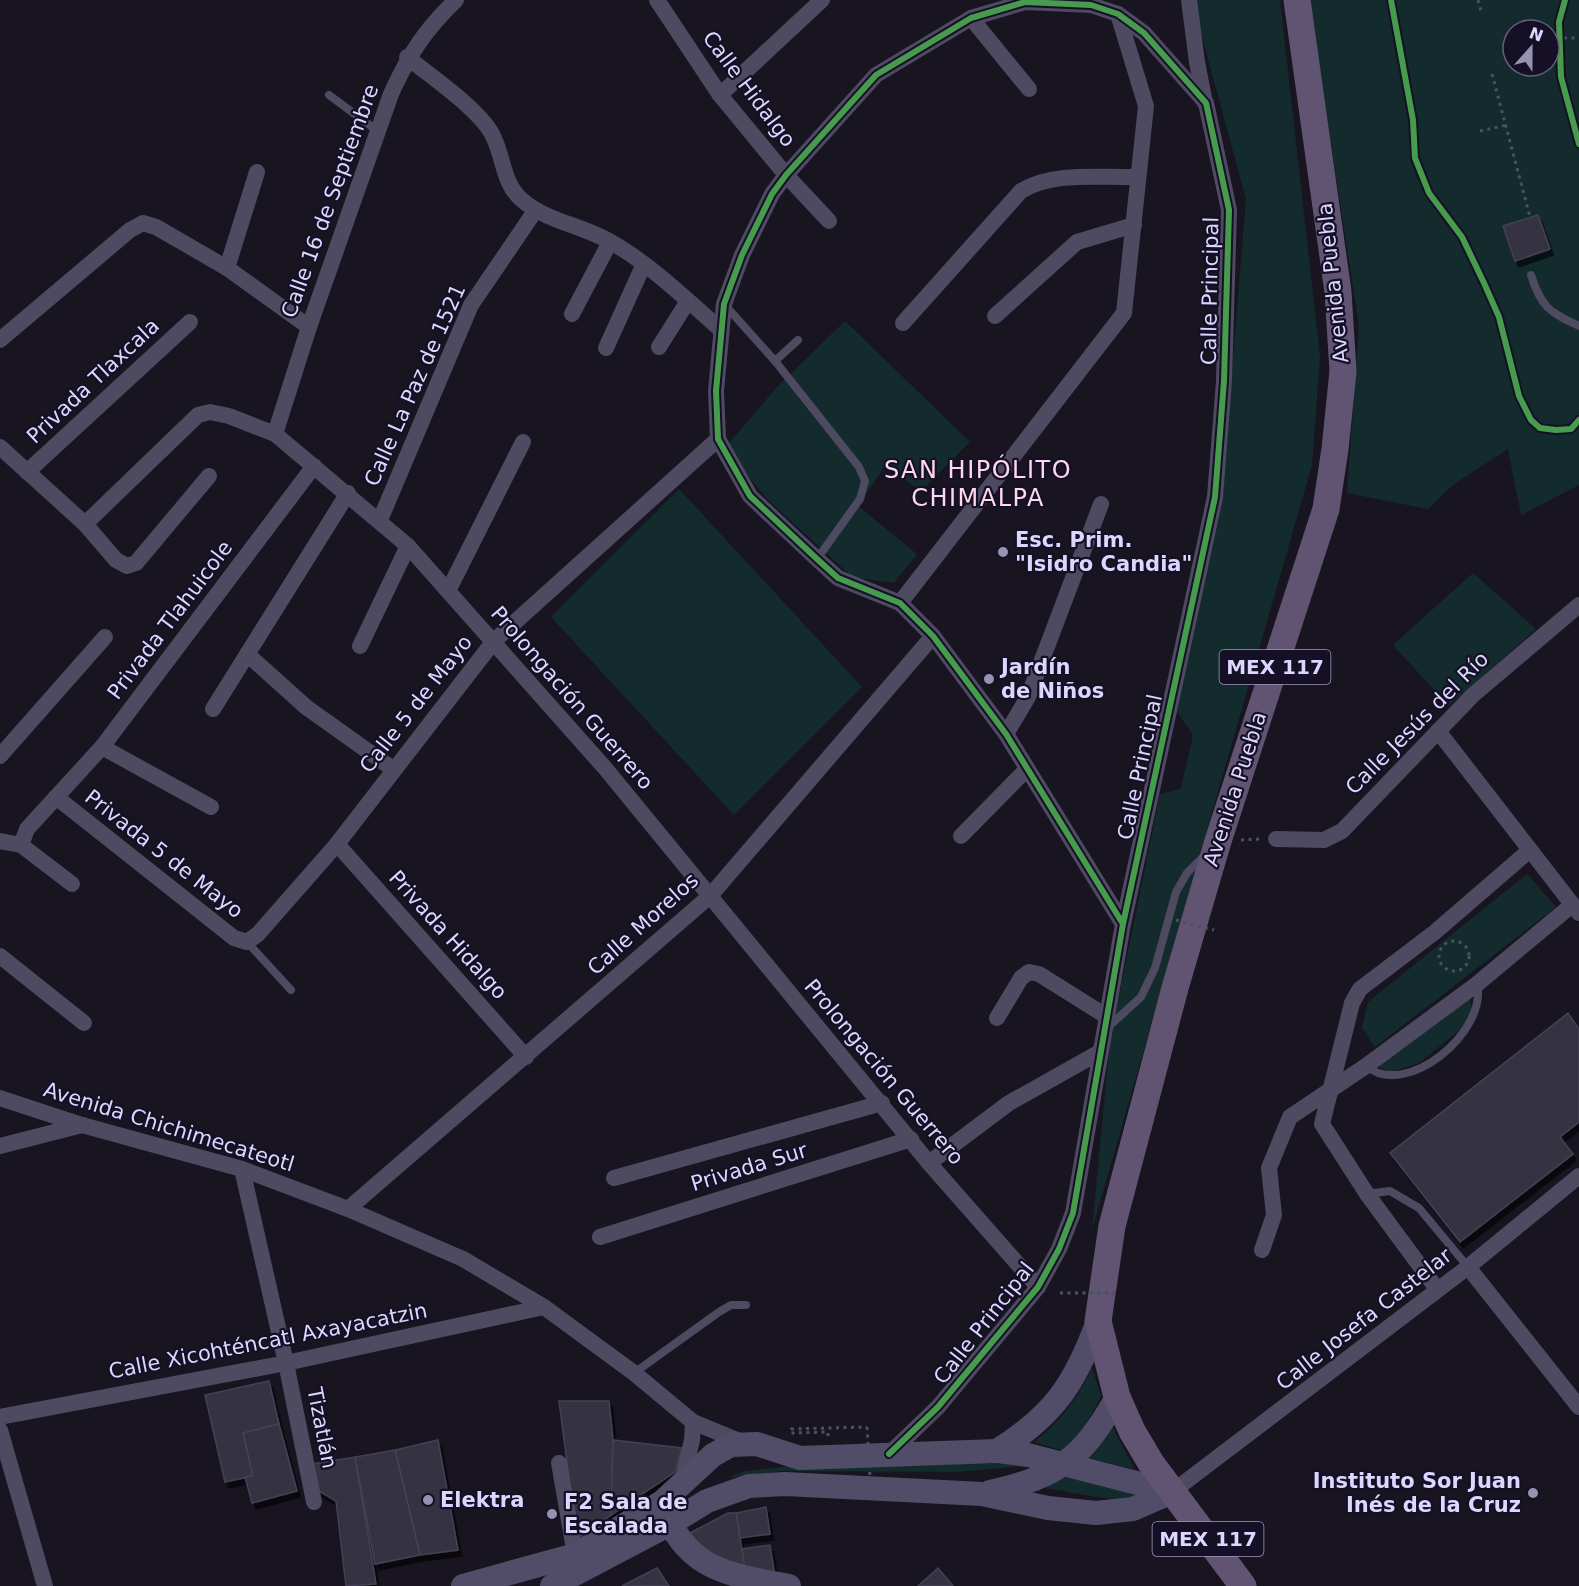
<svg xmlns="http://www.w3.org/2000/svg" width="1579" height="1586" viewBox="0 0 1579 1586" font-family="'DejaVu Sans',sans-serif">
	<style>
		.green { fill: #142b2e; fill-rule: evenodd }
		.building { fill: #363343; stroke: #454054; stroke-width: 1.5; filter: url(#shadow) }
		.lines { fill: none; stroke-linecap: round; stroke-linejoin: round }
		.path { stroke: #485362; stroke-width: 3; stroke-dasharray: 3 4.5; stroke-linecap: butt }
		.service { stroke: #4d4a62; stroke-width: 8 }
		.minor { stroke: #4d4a62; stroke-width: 16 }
		.secondary { stroke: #514d68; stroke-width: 24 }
		.primary { stroke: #615473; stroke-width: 27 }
		.path-bridge { stroke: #485362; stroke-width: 3; stroke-dasharray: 3 4.5; stroke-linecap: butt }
		.cycleway-casing { stroke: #151026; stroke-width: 10 }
		.cycleway { stroke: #469c4c; stroke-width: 6 }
		.poi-dot { fill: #9892b1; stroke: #151026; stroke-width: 2 }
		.labels { text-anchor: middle; stroke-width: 4.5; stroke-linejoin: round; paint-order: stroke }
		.shield { fill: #151026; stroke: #a19bbd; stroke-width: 1.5 }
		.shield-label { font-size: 20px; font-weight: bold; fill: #ddd6fe }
		.street-label { font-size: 21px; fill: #ddd6fe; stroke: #151026 }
		.poi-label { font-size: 21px; font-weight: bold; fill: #ddd6fe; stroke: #151026; text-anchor: start }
		.quarter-label { font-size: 24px; letter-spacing: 1.5px; fill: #fed8ed; stroke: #151026 }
	</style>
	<defs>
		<filter id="shadow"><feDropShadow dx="3.5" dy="6" stdDeviation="0" flood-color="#0009"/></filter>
	</defs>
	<rect width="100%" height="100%" fill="#181521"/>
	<g class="green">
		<path d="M1192,0H1280L1320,357L1312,465L1092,1230L1110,1040L1160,794L1181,789L1193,735L1176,710L1222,494L1246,199Z"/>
		<path d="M1309,0H1579V485L1521,515L1508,449L1453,485L1428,509L1347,493L1359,326ZM1513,30H1549V66H1513Z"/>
		<path d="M845,321L970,442L921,491L885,466L858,506L917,554L894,583L852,577L767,499L725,448L776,388Z"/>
		<path d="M679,489L862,687L734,815L551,617Z"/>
		<path d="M1473,573L1536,629L1449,706L1393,645Z"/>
		<path d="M1527,874L1556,907L1375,1047L1362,1028L1368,1002Z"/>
		<path d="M1469,994L1472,1010L1461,1029L1419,1063L1390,1072L1374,1065Z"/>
		<path d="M1092,1368L1101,1396L1081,1435L1064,1451L1034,1442C1060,1423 1078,1397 1092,1368Z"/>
		<path d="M1110,1422L1134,1469L1088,1458Z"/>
		<path d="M957,1463L1033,1465L957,1472L782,1471L726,1478L745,1471L783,1467Z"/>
		<path d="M1065,1475L1145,1497C1118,1504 1073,1492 1045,1488Z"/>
	</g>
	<g class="building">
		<path d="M1538,215L1550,249L1515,261L1503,226Z"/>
		<path d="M1568,1013L1579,1029V1122L1560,1137L1573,1154L1460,1242L1390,1153Z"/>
		<path d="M269,1381L279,1424L243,1433L253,1476L225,1482L205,1395Z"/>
		<path d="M559,1401H609L613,1440L611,1515L577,1539Z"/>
		<path d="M279,1424L297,1491L252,1503L245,1477L253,1476L243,1433Z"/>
		<path d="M438,1440L458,1550L420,1555L395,1450Z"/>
		<path d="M613,1440L682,1448L675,1472L611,1515Z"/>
		<path d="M395,1450L420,1555L375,1564L355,1457Z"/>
		<path d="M355,1457L376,1584L346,1586L336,1501L314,1488L310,1464Z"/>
		<path d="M766,1507L770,1534L740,1538L736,1513Z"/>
		<path d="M728,1513H736L745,1569L693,1545L690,1533Z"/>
		<path d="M770,1545L775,1576L745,1569L742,1549Z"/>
		<path d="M657,1568L669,1586H622Z"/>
		<path d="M938,1568L953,1586H918Z"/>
	</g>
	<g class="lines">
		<g class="path">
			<path d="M1478,0L1481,11"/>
			<path d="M1512,38H1513"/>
			<path d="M1549,38H1575"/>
			<path d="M1492,74L1530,217"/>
			<path d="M1480,131L1507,125"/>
			<path d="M1241,840L1259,839"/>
			<circle cx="1454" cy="956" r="15"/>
			<path d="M828,1436V1432L791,1433V1429L867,1427"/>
		</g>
		<g class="service">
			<path d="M329,95L379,132"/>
			<path d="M1531,275C1541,307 1549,312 1579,326"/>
			<path d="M724,304L775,361L859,467L865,481L860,499L817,559"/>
			<path d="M775,361L798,340"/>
			<path d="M247,942L291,990"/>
			<path d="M1106,1029L1141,997L1155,968L1176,892L1187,873L1205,855"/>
			<path d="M1366,1066C1407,1100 1488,1031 1477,984"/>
			<path d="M1367,1194L1390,1191L1419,1208L1468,1267"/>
			<path d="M634,1373L719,1312L731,1305H746"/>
		</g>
		<g class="minor">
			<path d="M657,0L720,95L786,175L829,221"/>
			<path d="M1189,0L1197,62L1205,103"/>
			<path d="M971,18L1029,89"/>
			<path d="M407,57C430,76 479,109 492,134C504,156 502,183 522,200C546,221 581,225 609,241C649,263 686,299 720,329"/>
			<path d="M720,95L822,0"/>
			<path d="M227,268L257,172"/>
			<path d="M572,314L610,242"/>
			<path d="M995,316L1077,242L1134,225"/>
			<path d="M903,323L1021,191C1053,171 1101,178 1138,177"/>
			<path d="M0,340L130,230L143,223L156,227L227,268L309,327"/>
			<path d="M659,347L688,301"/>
			<path d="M606,348L643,266"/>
			<path d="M275,434L309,327L391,94C409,54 425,30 456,0"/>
			<path d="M0,447L85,524L116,560L127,566L136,563L209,476"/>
			<path d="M27,472L190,322"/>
			<path d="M380,520L471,305L535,211"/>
			<path d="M85,524L198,415L210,412L229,416L275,434L408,546L605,768L929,1163L1038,1287"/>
			<path d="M448,591L523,442"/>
			<path d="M900,603L1124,313L1146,106L1118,14"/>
			<path d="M360,646L408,546"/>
			<path d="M247,654L306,707L393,769"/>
			<path d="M213,709L348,493"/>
			<path d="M1438,731L1579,913"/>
			<path d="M1006,734L1028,697L1101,504"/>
			<path d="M102,747L211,807"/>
			<path d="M0,756L105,637"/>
			<path d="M56,797L234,938L247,942L258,934L337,844L494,641L718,439"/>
			<path d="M961,836L1027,769"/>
			<path d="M1276,839L1324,840L1342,831L1473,695L1579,605"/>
			<path d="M0,841L21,845"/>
			<path d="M337,844L526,1057"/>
			<path d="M72,884L21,845L27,829L102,747L314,466"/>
			<path d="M0,956L84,1023"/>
			<path d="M997,1018L1021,978L1029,972L1039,974L1106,1016"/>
			<path d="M0,1098L82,1125L242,1169L348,1209L463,1259L544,1307L634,1373L693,1422L744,1443"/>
			<path d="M0,1146L82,1125"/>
			<path d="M929,1163L1009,1103L1100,1052"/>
			<path d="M242,1169L286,1363L314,1502"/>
			<path d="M614,1178L882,1103"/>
			<path d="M348,1209L710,896L933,636"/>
			<path d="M600,1237L911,1139"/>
			<path d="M1262,1250L1274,1215L1269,1168L1290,1117L1366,1066L1477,984L1572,905"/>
			<path d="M1468,1267L1579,1407"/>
			<path d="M1437,1289L1367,1194L1322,1124L1352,1003L1360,989L1435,932L1530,850"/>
			<path d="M0,1417L286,1363L544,1307"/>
			<path d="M0,1430L45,1586"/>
			<path d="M889,1454L938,1407L1038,1287L1059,1249L1073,1213L1123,924L1215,497L1224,381L1229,210L1206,103L1144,33L1118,14L1091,5L1025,2L971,18L876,75L786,175L772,194L742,255L724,304L716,391L718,439L750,496L817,559L838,578L900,603L933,636L1006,734L1123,924"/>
			<path d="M559,1463L575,1555"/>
			<path d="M682,1482L692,1440L693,1422"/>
			<path d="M1172,1492L1468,1267L1579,1176"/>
		</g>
		<g class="secondary">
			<path d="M997,1451C1054,1415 1075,1384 1098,1321"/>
			<path d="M990,1492C1058,1477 1083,1458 1117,1397"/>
			<path d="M664,1509C687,1571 731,1575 789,1586"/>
			<path d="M463,1586L575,1555L662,1502L713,1455L731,1445L757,1444L800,1458L997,1451L1028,1455L1172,1492"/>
			<path d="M552,1586L670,1524L707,1501L749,1486L785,1484L982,1494L1048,1508L1096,1513L1133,1509L1172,1492"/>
		</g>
		<path class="primary" d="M1243,1586L1151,1463L1132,1431L1117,1397L1098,1321L1112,1226L1175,988L1218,841L1326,509L1335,449L1343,371L1338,292L1297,0"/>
		<g class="path-bridge">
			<path d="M1176,920L1214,930"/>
			<path d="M1060,1293H1115"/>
			<path d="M867,1427L871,1494"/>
		</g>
		<defs>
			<g id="cycleway">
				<path d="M1391,0L1413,120L1415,158L1429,193L1462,237L1484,283L1499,317L1519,396L1531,420L1540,428L1556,430L1571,429L1579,420"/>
				<path d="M1565,0L1559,22L1561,77L1579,144"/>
				<path d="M889,1454L938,1407L1038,1287L1059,1249L1073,1213L1123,924L1215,497L1224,381L1229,210L1206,103L1144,33L1118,14L1091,5L1025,2L971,18L876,75L786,175L772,194L742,255L724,304L716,391L718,439L750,496L817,559L838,578L900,603L933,636L1006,734L1123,924"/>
			</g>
		</defs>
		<use href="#cycleway" class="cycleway-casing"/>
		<use href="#cycleway" class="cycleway"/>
	</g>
	<g class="poi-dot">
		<circle cx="1003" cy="552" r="6"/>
		<circle cx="989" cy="679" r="6"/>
		<circle cx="1533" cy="1493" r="6"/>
		<circle cx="428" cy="1500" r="6"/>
		<circle cx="552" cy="1514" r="6"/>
	</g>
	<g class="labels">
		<g class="shield">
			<rect x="1219.5" y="650" width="111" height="34" rx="4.5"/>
			<rect x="1152.5" y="1522" width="111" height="34" rx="4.5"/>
		</g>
		<g class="shield-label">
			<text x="1275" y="674">MEX 117</text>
			<text x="1208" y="1546">MEX 117</text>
		</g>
		<g class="street-label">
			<text transform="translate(749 89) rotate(53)" y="7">Calle Hidalgo</text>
			<text transform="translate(330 201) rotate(-70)" y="7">Calle 16 de Septiembre</text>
			<text transform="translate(1333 283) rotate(-96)" y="7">Avenida Puebla</text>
			<text transform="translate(1210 291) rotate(-89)" y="7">Calle Principal</text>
			<text transform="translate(93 381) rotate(-43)" y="7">Privada Tlaxcala</text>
			<text transform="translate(415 385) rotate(-66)" y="7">Calle La Paz de 1521</text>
			<text transform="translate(170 620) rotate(-53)" y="7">Privada Tlahuicole</text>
			<text transform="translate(572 698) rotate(49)" y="7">Prolongación Guerrero</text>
			<text transform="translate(416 704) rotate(-52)" y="7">Calle 5 de Mayo</text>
			<text transform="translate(1417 723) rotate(-45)" y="7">Calle Jesús del Río</text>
			<text transform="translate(1140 767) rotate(-78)" y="7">Calle Principal</text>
			<text transform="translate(1235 789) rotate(-72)" y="7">Avenida Puebla</text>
			<text transform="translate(164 854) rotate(38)" y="7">Privada 5 de Mayo</text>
			<text transform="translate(643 924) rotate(-42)" y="7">Calle Morelos</text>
			<text transform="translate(448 935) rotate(48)" y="7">Privada Hidalgo</text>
			<text transform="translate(884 1072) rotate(50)" y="7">Prolongación Guerrero</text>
			<text transform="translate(169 1127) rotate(17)" y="7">Avenida Chichimecateotl</text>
			<text transform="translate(749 1167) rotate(-17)" y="7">Privada Sur</text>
			<text transform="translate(1364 1319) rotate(-38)" y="7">Calle Josefa Castelar</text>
			<text transform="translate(984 1323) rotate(-52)" y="7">Calle Principal</text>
			<text transform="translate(268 1341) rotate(-11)" y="7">Calle Xicohténcatl Axayacatzin</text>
			<text transform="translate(322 1428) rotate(79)" y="7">Tizatlán</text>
		</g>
		<g class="poi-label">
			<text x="1015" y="547">Esc. Prim.<tspan x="1015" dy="24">"Isidro Candia"</tspan></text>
			<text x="1001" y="674">Jardín<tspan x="1001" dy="24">de Niños</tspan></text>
			<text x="1521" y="1488" text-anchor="end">Instituto Sor Juan<tspan x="1521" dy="24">Inés de la Cruz</tspan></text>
			<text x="440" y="1507">Elektra</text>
			<text x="564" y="1509">F2 Sala de<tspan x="564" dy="24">Escalada</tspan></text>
		</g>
		<g class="quarter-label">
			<text x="978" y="478">SAN HIPÓLITO<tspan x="978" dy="28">CHIMALPA</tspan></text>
		</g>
	</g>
	<g transform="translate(1531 48) rotate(21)"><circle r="28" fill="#151026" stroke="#655f7c" stroke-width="1.5"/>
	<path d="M0-4.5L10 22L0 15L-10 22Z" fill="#9892b1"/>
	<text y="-9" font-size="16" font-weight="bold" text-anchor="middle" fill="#ddd6fe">N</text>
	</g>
</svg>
